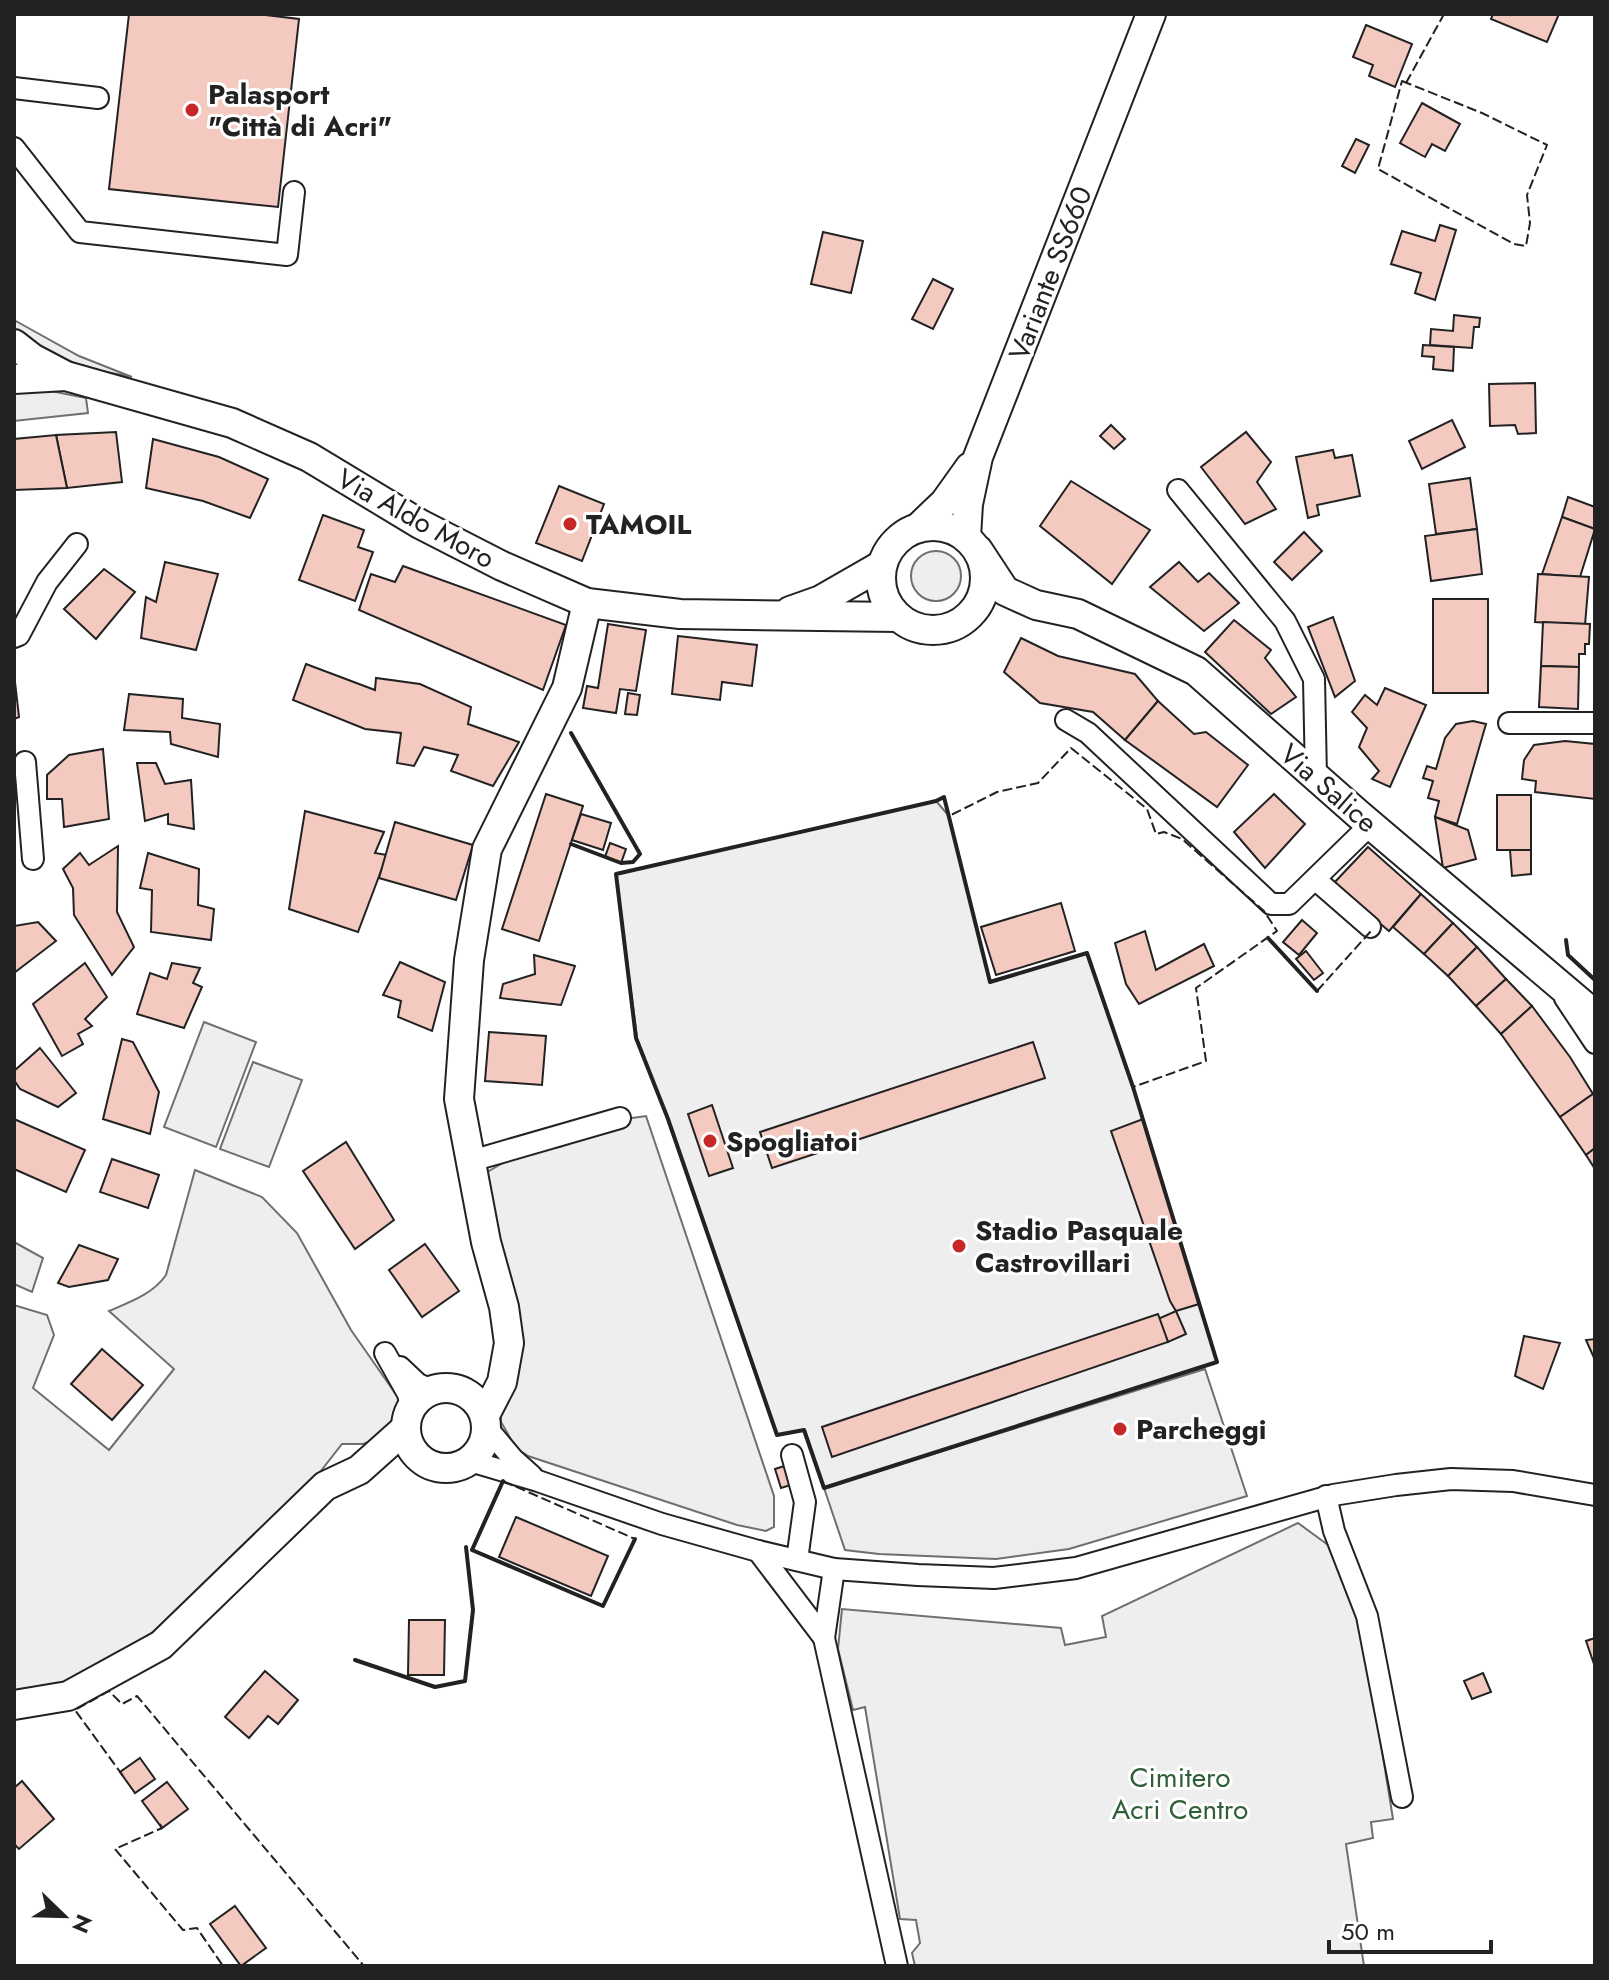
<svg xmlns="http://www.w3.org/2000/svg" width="1609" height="1980" viewBox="0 0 1609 1980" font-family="Jost,sans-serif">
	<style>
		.green { fill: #eee; stroke: #6f6f6f; stroke-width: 2 }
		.parking { fill: #ededed; stroke: #6f6f6f; stroke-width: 2 }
		.building { fill: #f3c9c0; stroke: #222; stroke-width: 2 }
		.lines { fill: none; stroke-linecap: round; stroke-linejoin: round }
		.street-casing { stroke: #222; stroke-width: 24 }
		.secondary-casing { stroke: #222; stroke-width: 32 }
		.street { stroke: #fff; stroke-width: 20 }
		.secondary { stroke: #fff; stroke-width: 28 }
		.fence { stroke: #222; stroke-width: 2; stroke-dasharray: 10 4; stroke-linecap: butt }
		.wall { stroke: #222; stroke-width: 4 }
		.poi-dot { fill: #c62828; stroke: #fff; stroke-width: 3 }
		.labels { text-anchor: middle; stroke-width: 6; stroke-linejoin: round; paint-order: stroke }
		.poi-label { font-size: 28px; font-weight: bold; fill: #222; stroke: #fff; text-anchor: start }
		.street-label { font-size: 28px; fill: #222; stroke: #fff }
		.park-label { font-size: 28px; fill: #2f5e38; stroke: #fff }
	</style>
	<rect width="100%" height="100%" fill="#fff"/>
	<g class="green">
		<path d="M14,320L79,356L132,377L86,368L14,338Z"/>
		<circle cx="936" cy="576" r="25"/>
		<path d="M936,801L949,816L990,981L1087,953L1133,1087L1217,1362L824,1488L805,1430L777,1435L668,1119L637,1038L616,874Z"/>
		<path d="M204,1022L256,1042L216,1147L164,1127Z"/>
		<path d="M253,1062L302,1080L269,1167L220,1149Z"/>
		<path d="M646,1116L774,1496V1527L766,1531L737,1525L528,1456L516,1448L501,1422V1405L522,1336L518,1306L494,1220L484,1174L511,1158L530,1150L560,1147L632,1118Z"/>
		<path d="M195,1170L262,1197L297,1233L351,1330L402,1403V1419L393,1433L363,1444H342L309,1486L164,1625L82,1677L54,1689L14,1697V1305L47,1315L54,1335L33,1388L109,1450L174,1369L109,1311C130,1302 153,1294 166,1275Z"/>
		<path d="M1298,1523L1335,1550L1365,1645L1393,1819L1371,1822L1373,1838L1346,1844L1364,1966H915L912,1953L920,1943L916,1920L900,1919L865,1707L853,1710L838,1649L842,1609L1061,1628L1065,1645L1106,1637L1102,1616Z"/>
	</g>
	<g class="parking">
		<path d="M51,391L86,398L88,413L14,421V392Z"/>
		<path d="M14,1242L43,1258L32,1292L14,1284Z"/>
		<path d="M1205,1369L1247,1496L1069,1549L996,1559L879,1554L845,1550L824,1488Z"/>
	</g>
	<g class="building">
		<path d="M129,14H257L299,19L278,207L109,189Z"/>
		<path d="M1493,14H1559L1547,42L1491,19Z"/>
		<path d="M1366,25L1412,44L1395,87L1369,76L1373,65L1353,57Z"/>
		<path d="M1422,103L1460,124L1445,151L1432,144L1425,157L1400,143Z"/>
		<path d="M1356,139L1369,145L1355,173L1342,166Z"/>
		<path d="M1440,225L1456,230L1435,300L1415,293L1421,273L1391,264L1402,231L1435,241Z"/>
		<path d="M823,232L863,241L851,293L811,284Z"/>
		<path d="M933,279L953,289L933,329L912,319Z"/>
		<path d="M1454,315L1480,318L1479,327H1474L1472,348L1430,345L1431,329L1453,331Z"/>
		<path d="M1423,345L1454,347L1453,371L1433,369L1434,357L1422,356Z"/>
		<path d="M1535,383L1536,433L1518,434L1515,425L1490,426L1489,384Z"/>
		<path d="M1452,420L1465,447L1422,469L1409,441Z"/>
		<path d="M1111,425L1125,439L1114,449L1100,436Z"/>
		<path d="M116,432L122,482L67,488L56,435Z"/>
		<path d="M1246,432L1271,462L1257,482L1276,509L1245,524L1201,467Z"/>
		<path d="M56,435L67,488L14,490V439Z"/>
		<path d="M153,439L219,457L268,479L250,518L203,501L146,488Z"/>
		<path d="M1333,450L1335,458L1352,455L1360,496L1317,505L1319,515L1308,518L1296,457Z"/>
		<path d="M1470,478L1477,529L1436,534L1429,484Z"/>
		<path d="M1071,481L1150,530L1112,584L1040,526Z"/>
		<path d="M559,486L604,504L582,561L536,543Z"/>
		<path d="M1568,497L1595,507V529L1562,517Z"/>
		<path d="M323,515L364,530L358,547L373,552L355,601L299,580Z"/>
		<path d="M1562,517L1595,529L1580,577L1542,574Z"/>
		<path d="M1477,529L1482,574L1431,581L1425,536Z"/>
		<path d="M1304,532L1322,551L1292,580L1274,562Z"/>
		<path d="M165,562L218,574L196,650L141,638L146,597L156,602Z"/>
		<path d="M1179,562L1198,582L1209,573L1239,603L1204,631L1150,587Z"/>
		<path d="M403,566L566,625L543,690L359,610L371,574L395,582Z"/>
		<path d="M104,569L135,592L96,639L64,609Z"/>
		<path d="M1538,574L1589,577L1585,625L1535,622Z"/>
		<rect x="1433" y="599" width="55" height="94"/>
		<path d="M1333,617L1355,681L1335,697L1308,627Z"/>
		<path d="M1234,620L1271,650L1265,658L1296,697L1271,714L1205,652Z"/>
		<path d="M1543,622L1590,624L1589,644H1585V654H1579V667L1541,666Z"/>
		<path d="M608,624L646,630L636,691L620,689L616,713L583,708L587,686L598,688Z"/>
		<path d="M678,636L757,645L752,686L722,682L720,700L672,694Z"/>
		<path d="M1021,638L1058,656L1135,674L1158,701L1125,740L1093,712L1040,703L1004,672Z"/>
		<path d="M306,664L375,690L376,678L420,684L471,707L468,724L519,742L493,786L451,771L458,755L424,747L414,766L397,763L401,733L365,729L293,700Z"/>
		<path d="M1541,666L1579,667L1578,709L1539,707Z"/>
		<path d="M14,673L19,717L14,719Z"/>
		<path d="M1385,688L1426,705L1390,787L1372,779L1379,771L1359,747L1367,728L1352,712L1365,695L1377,705Z"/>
		<path d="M628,693L640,695L637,715L625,714Z"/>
		<path d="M129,694L183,699L182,718L220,724L218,757L171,744L170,732L124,730Z"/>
		<path d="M1158,701L1194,734L1206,732L1248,765L1217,807L1125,740Z"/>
		<path d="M1473,721L1486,724L1457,824L1435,817L1439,801L1428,798L1433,781L1423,778L1427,766L1436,769L1445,738L1456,724Z"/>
		<path d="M1565,741L1595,744V799L1535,792L1536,781L1522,779L1524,760L1534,745Z"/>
		<path d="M103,749L109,819L64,827L62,799H47V775L69,755Z"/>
		<path d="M137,763H156L165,784L191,780L194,829L168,824V814L145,821Z"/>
		<path d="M546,794L583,806L539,941L502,929Z"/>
		<path d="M1274,794L1305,824L1265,868L1234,832Z"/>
		<rect x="1497" y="795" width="34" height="55"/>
		<path d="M305,811L384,832L375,853L387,855L358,932L289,909Z"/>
		<path d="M581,814L611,823L603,850L572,840Z"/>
		<path d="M1435,817L1468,830L1476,859L1443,868Z"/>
		<path d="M395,822L473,845L456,900L379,878Z"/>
		<path d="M610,843L626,849L621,863L605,857Z"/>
		<path d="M118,846L117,912L134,947L112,975L74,915L73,888L63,869L80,853L89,865Z"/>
		<path d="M1368,847L1421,894L1389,931L1333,884Z"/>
		<path d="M1510,850H1531V874L1512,876Z"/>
		<path d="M148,853L199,869L198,905L214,909L211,940L151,932L152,890L140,888Z"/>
		<path d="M1421,894L1453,923L1424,954L1393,927Z"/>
		<path d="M1061,903L1075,951L996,975L981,927Z"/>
		<path d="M1302,920L1317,933L1299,955L1283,942Z"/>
		<path d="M38,922L56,941L14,973V926Z"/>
		<path d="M1453,923L1477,947L1448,976L1424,954Z"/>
		<path d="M1145,931L1156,970L1204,944L1214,966L1139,1004L1126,984L1115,943Z"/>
		<path d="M1477,947L1506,979L1476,1006L1448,976Z"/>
		<path d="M1306,951L1323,973L1314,980L1296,959Z"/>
		<path d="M534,955L575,966L561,1005L500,998L503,984L535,974Z"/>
		<path d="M400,962L445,982L432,1031L398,1017L401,1001L383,995Z"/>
		<path d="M85,963L107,997L85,1019L92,1026L78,1034L83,1044L62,1056L33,1004Z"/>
		<path d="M172,963L200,968L193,983L202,987L184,1028L137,1014L150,973L167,979Z"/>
		<path d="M1506,979L1532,1006L1501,1034L1476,1006Z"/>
		<path d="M1532,1006L1570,1057L1593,1094L1560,1117L1501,1034Z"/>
		<path d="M489,1032L546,1036L542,1085L485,1081Z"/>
		<path d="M122,1039L133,1042L159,1092L150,1134L103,1119Z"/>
		<path d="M1033,1042L1045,1078L772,1168L760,1132Z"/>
		<path d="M40,1048L76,1093L58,1107L20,1089L14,1080V1071Z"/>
		<path d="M1593,1094L1595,1097V1148L1586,1155L1560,1117Z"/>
		<path d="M712,1105L733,1168L709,1176L688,1114Z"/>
		<path d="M14,1119L85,1150L66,1192L14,1169Z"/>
		<path d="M1143,1119L1199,1304L1176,1311L1170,1301L1111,1131Z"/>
		<path d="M346,1142L394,1220L355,1249L303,1171Z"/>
		<path d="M1595,1148V1169L1586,1155Z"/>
		<path d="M112,1159L159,1175L148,1208L100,1192Z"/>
		<path d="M425,1244L459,1291L422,1317L389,1270Z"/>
		<path d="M79,1245L118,1259L108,1280L69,1287L58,1283Z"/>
		<path d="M1176,1311L1186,1334L1168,1342L1158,1319Z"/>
		<path d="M1158,1314L1168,1342L832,1457L822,1427Z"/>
		<path d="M1524,1336L1560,1343L1543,1389L1515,1376Z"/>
		<path d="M1595,1339V1360L1586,1340Z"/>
		<path d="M102,1349L143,1385L112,1420L71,1384Z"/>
		<path d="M794,1463L800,1482L781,1488L775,1469Z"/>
		<path d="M516,1517L608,1556L591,1596L499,1557Z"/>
		<path d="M409,1620H445L444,1675H408Z"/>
		<path d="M1595,1638V1667L1586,1641Z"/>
		<path d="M265,1671L298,1700L278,1724L268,1716L249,1738L225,1717Z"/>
		<path d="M1483,1673L1491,1692L1472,1699L1464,1681Z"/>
		<path d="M140,1758L155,1779L135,1793L120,1772Z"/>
		<path d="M22,1781L54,1819L19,1849L14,1844V1788Z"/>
		<path d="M167,1782L188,1809L162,1828L142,1801Z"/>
		<path d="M235,1906L266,1948L241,1966L210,1924Z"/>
	</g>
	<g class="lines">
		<defs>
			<g id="street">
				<path d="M14,88L98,98"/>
				<path d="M14,148L80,232L287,255L294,192"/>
				<path d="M1178,490L1285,621L1314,679L1316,777"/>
				<path d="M14,637L19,635L47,582L77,544"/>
				<path d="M1066,720L1088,733L1271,904H1289L1370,825"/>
				<path d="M1509,723H1595"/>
				<path d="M25,762L33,859"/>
				<path d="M1316,880L1370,927"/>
				<path d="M1565,998L1595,1043"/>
				<path d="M471,1161L620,1118"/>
				<path d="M385,1353L408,1394L411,1408"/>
				<path d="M400,1367L418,1384L432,1390"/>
				<path d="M487,1428L513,1459L532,1476"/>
				<path d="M792,1455L805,1502L797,1560"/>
				<path d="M470,1461L538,1481L662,1524L758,1551L834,1569L918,1575L994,1578L1076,1568L1333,1495L1396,1485L1451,1479L1513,1481L1595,1495"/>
				<path d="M1326,1496L1334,1531L1367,1616L1402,1797"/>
				<path d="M758,1551L824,1638L834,1569"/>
				<path d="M824,1638L897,1966"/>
			</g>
			<g id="secondary">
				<path d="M14,344L32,358L66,376L232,423L309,457L420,524L502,566L587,603L680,614L898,617"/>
				<path d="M14,379L65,376"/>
				<circle cx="933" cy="578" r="52"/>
				<path d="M919,527L945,502L970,467"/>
				<path d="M966,537L968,504L978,457L1151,14"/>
				<path d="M978,550L1005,591L1036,605L1078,614L1196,671L1358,814L1595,1015"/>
				<path d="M790,611L821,600L882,565"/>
				<circle cx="446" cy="1428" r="40"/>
				<path d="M485,1415L502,1382L509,1343L504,1307L486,1242L459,1099L469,960L487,849L567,688L587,603"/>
				<path d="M14,1705L68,1696L161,1645L325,1486L359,1470L406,1428"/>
			</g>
		</defs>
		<use href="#street" class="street-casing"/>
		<use href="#secondary" class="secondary-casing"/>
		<use href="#street" class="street"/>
		<use href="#secondary" class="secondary"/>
		<g class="fence">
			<path d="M1402,81L1482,113L1547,145L1527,195L1530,223L1526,246L1514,244L1378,169Z"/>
			<path d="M1406,83L1444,14"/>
			<path d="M1071,748L1147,809L1156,834L1164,832L1182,839L1264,911L1277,931L1196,988L1206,1061L1133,1087L1087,953L990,982L949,816L997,792L1038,783Z"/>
			<path d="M1317,991L1371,931"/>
			<path d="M503,1481L635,1539"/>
			<path d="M123,1776L75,1710L109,1691L122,1704L137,1696L364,1966"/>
			<path d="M160,1824L162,1828L115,1849L183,1930L197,1928L223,1966"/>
		</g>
		<g class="wall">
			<path d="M944,797L990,982L1087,953L1133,1087L1217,1362L824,1488L804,1430L777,1435L668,1119L636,1038L616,874L936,801Z"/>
			<path d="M571,844L621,863L633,862L640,854L571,733"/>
			<path d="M1268,938L1317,991"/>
			<path d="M1566,940L1568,955L1595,980"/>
			<path d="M503,1481L472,1550L603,1606L635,1539"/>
			<path d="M355,1660L435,1687L465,1681L473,1610L466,1547"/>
		</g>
	</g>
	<g class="poi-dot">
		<circle cx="192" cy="110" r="8"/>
		<circle cx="570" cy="524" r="8"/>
		<circle cx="710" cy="1141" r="8"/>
		<circle cx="959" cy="1246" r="8"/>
		<circle cx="1120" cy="1429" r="8"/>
	</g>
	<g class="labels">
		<g class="poi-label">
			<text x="208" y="104">Palasport<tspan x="208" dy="32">"Città di Acri"</tspan></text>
			<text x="586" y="534">TAMOIL</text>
			<text x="726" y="1151">Spogliatoi</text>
			<text x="975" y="1240">Stadio Pasquale<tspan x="975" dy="32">Castrovillari</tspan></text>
			<text x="1136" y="1439">Parcheggi</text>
		</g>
		<g class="street-label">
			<text transform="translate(1050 273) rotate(-69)" y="10">Variante SS660</text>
			<text transform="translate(416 518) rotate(29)" y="10">Via Aldo Moro</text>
			<text transform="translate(1329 788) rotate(41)" y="10">Via Salice</text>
		</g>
		<g class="park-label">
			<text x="1180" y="1787">Cimitero<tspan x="1180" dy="32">Acri Centro</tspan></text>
		</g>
	</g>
	<rect width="1609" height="1980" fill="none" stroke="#222222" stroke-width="32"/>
	<g transform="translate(64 1916) rotate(113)" stroke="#ffffff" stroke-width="6" paint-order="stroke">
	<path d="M0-6L14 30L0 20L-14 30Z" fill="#222222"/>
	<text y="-12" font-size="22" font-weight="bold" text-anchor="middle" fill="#222222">N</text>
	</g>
	<path d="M1329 1940v12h162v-12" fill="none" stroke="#222222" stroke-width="4"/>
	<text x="1341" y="1940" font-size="24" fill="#222222" stroke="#ffffff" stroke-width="6" paint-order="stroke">50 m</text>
</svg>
